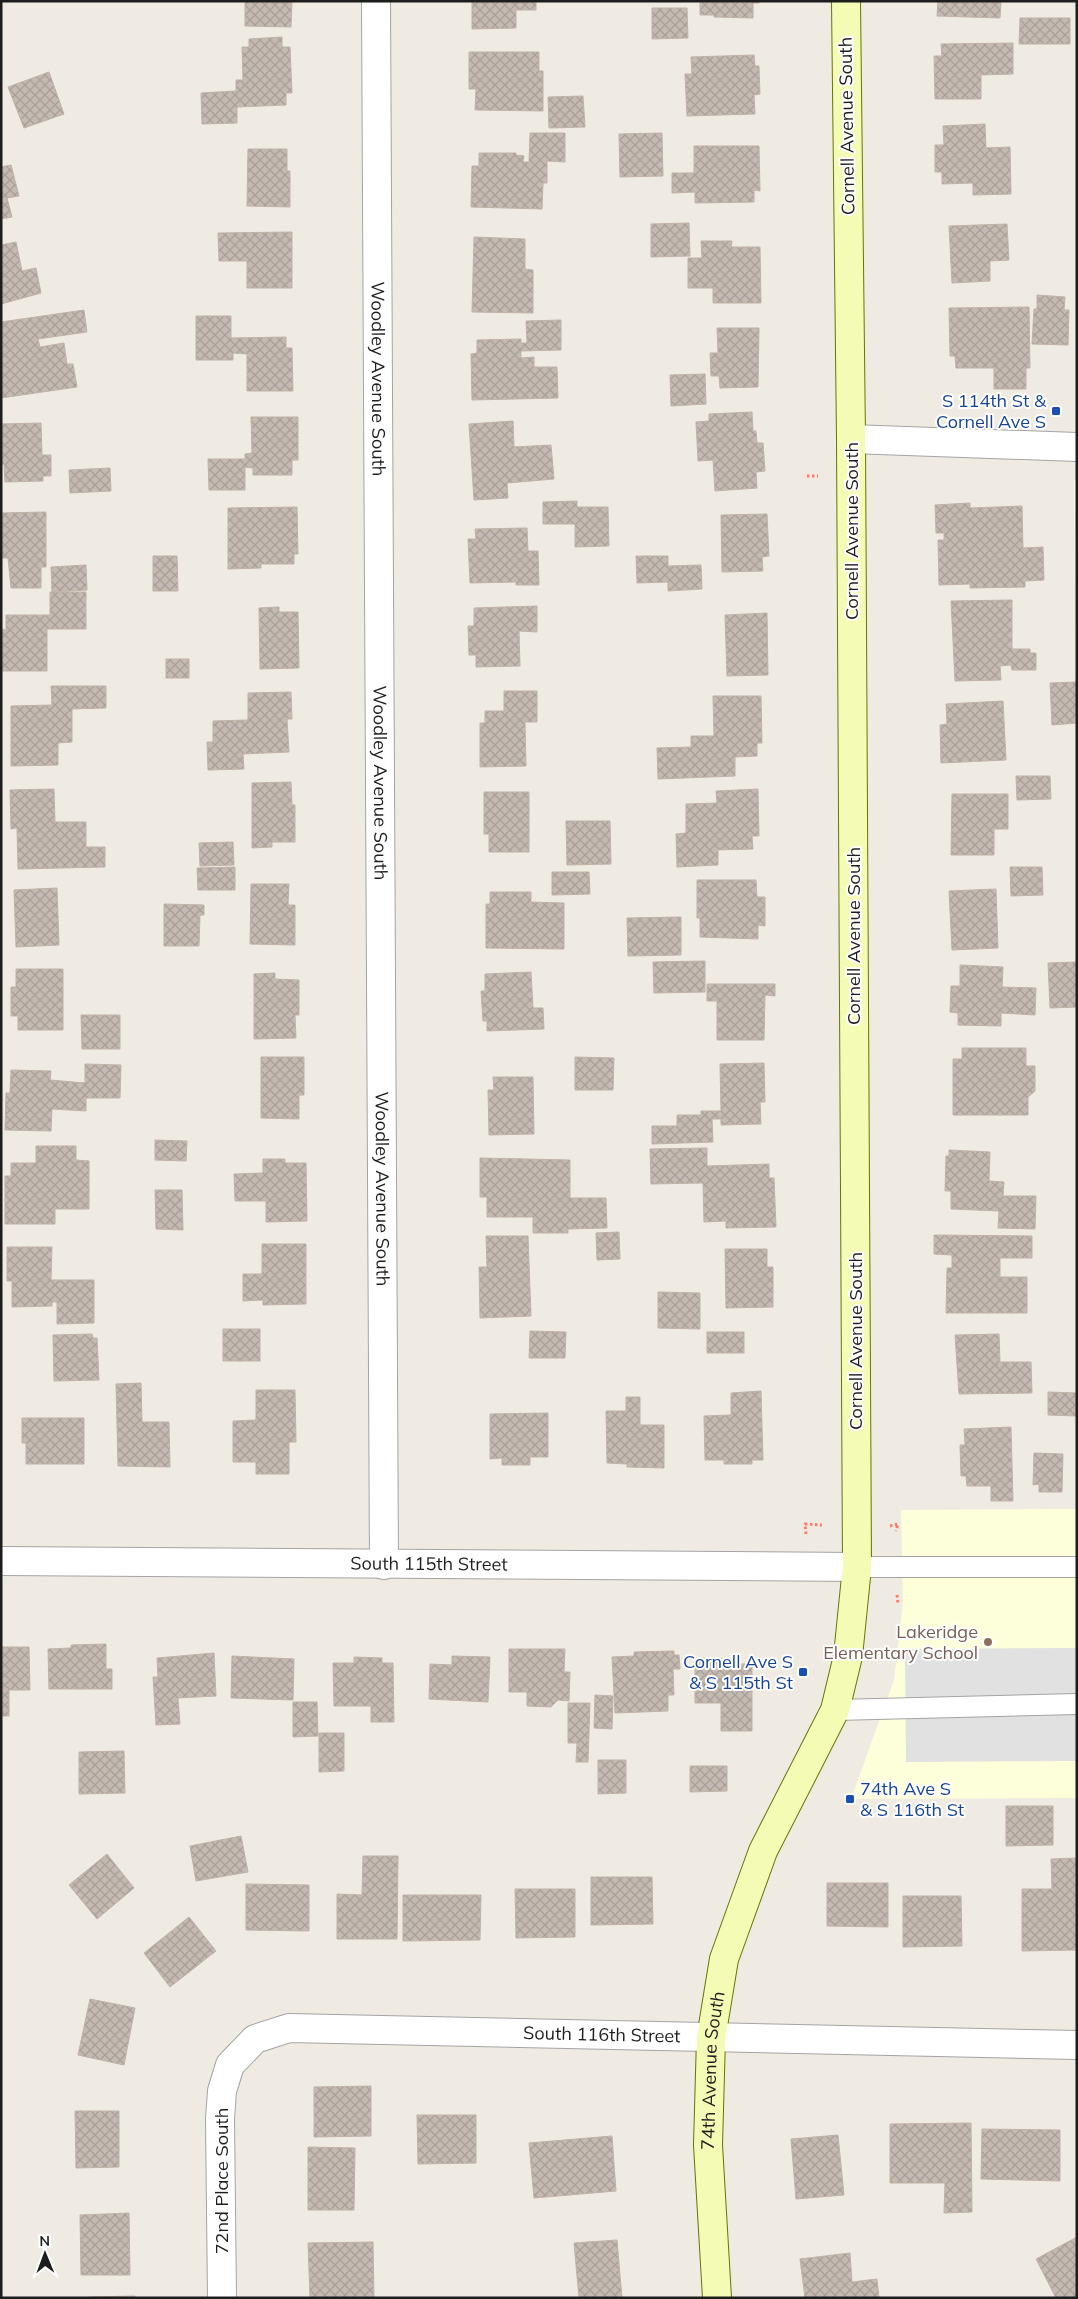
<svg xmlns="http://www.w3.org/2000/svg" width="1078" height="2299" viewBox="0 0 1078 2299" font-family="Mulish,sans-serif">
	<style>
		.education { fill: #fdffdb }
		.parking { fill: #e1e1e1 }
		.building { fill: url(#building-cross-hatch); stroke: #c1b2a5 }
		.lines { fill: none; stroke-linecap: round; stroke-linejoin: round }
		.lane-casing { stroke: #a4a4a4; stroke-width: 22 }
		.street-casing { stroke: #a4a4a4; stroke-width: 30 }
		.secondary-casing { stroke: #647702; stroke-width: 30 }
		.path { stroke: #fe7c65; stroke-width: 3; stroke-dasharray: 2.5 2.5; stroke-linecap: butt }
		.lane { stroke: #fff; stroke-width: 20 }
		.street { stroke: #fff; stroke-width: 28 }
		.secondary { stroke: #f4fbb4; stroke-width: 28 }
		.transit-dot { fill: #1a4fb4; stroke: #fff; stroke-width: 2 }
		.education-dot { fill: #8d6e63; stroke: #fff; stroke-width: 2 }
		.labels { text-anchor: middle; stroke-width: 4; stroke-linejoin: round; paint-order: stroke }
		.street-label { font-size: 18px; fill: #1d1d1d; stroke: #fff }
		.transit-label { font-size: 18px; fill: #164399; stroke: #fff; text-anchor: end }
		.education-label { font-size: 18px; fill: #785e54; stroke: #fff; text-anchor: end }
	</style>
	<defs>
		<pattern id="building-cross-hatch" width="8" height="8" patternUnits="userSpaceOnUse" patternTransform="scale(1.25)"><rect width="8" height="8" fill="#c4bab2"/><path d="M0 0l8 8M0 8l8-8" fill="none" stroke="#a89f99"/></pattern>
	</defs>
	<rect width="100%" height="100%" fill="#efebe3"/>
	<g class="education">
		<path d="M1074,480H1077V845Z"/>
		<path d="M1077,1509V1798L851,1799L894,1680L903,1603L901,1510Z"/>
	</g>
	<path class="parking" d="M1077,1648V1761L906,1762L905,1649Z"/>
	<g class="building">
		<path d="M245,1H292L291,27L245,26Z"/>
		<path d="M472,1H536V10H516V28L472,29Z"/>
		<path d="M700,1H759V3H753V18L714,17V15H700Z"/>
		<path d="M938,1H1001L1000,18L937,16Z"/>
		<path d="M652,8H687L688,38L652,39Z"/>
		<path d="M1020,18H1070V44H1019Z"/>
		<path d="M282,37V47H290L292,93H286V105L237,107V123L202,124L201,93L236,91V80H243L242,47H249V39Z"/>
		<path d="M1013,43V74L981,75V99H935L934,56H942L941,44Z"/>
		<path d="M469,52H539V71H543V111L475,110L476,89H469Z"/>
		<path d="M754,55L755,66H759L760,94L754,95L755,114L687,116L685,74H692L691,57Z"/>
		<path d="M49,72L64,114L24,128L8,87Z"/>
		<path d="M583,96L585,127L549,128L548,97Z"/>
		<path d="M985,124L986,148L1010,147L1011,194L973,195V183L942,184V172H935V145H944L943,126Z"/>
		<path d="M530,133H565V162L547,161V183H543L542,209L471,207L472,166H479V153H516V155L524,156L523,162H529Z"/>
		<path d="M662,133L663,176L620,177L619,134Z"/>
		<path d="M694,146H759L760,191L754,190V202L695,203V192L672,193V173H694Z"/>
		<path d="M248,149H287V171H290V207L247,206Z"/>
		<path d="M11,165L19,196L7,198L12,217L1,219V167Z"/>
		<path d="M689,223L690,256L651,257V224Z"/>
		<path d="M1007,224L1009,260L990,261V281L952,283L949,226Z"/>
		<path d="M292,232V288H247V261H219L218,233Z"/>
		<path d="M474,237L525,239V269L533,270V313L472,312Z"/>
		<path d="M701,241H732L731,247H760L761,303H713V288H688V258H702Z"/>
		<path d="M16,242L22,271L36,268L41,293L1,304V245Z"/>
		<path d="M1037,295L1065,297L1064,310H1069L1068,345L1032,344L1034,309H1037Z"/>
		<path d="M1029,307L1030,368H1026V389H994V368H956L955,356H950L949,308Z"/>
		<path d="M84,310L87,332L38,339L40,347L64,343L67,364H73L77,387L1,398V322Z"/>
		<path d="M196,316H231V338L286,337V348H292L293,391H247V354L233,353V360H196Z"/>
		<path d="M561,320V350L521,351V358L534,357V367H557L558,398L472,400L471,354L477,353V340L521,339V343H527L526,321Z"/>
		<path d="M717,328H759L758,387L720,388L719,376H711L710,353H718Z"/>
		<path d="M705,374L706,404L671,406L670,375Z"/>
		<path d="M752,412L753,431H756L757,443H763L765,471L756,472L757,488L715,491L713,460L698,461L696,422L709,421V414Z"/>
		<path d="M251,417H298V460H292V475H253V468L245,467V490H209L208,459H245V454L252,453Z"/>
		<path d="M513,421L514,447L551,445L554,479L507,483L508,498L474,500L469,424Z"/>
		<path d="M41,423L42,455H51V476H43V481L5,482L4,464H1V424Z"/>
		<path d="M110,468L111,491L70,493L69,470Z"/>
		<path d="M577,501V507H608L609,546L575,547V524H543V502Z"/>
		<path d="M970,503V508L1022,506L1023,548L1043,547L1044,580L1025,581V587L970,588V584L939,585L938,540H944V533H936L935,505Z"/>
		<path d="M297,507L298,554H294V564H261V568L228,569V508Z"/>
		<path d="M46,512V567H41V588H11L8,558H1V513Z"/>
		<path d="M767,514L769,556L762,557L763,571L722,572L721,515Z"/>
		<path d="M527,528L528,551H538L539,585H516V582L470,583L468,539H476L475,529Z"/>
		<path d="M153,556H177L178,591H153Z"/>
		<path d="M636,556H668V566L701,565L702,589L668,591V582L637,583Z"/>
		<path d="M86,565L87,590L52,592L51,567Z"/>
		<path d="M50,592H86V629H47V671H1V629L6,630V615H50Z"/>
		<path d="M1012,600V649H1030V653H1036V670H1012L1011,665L1000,666L1001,680L955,681L951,601Z"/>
		<path d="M537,606V632L519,631L520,666L476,667V655H469L468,626H474V608Z"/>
		<path d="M279,607V612H298L299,668L260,669L259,608Z"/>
		<path d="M767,613L768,675L727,676L725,615Z"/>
		<rect x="166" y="659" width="23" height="19"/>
		<path d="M1077,682V723L1052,725L1050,683Z"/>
		<path d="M51,686H106V708L72,709V742L58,743V765L11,766V706L52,705Z"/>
		<path d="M504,691H537V722H525L526,766L480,767V723H485V711H504Z"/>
		<path d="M291,692L292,719H287L289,752L243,754L244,769L208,770L207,742H213V721L248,720V693Z"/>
		<path d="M713,696H761L762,743H757V756L735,757V776L658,779L657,748L691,747V736H714Z"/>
		<path d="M1003,701L1006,760L941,763L940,725L947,724L946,704Z"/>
		<path d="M1016,776H1050L1051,799L1017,800Z"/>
		<path d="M291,782L292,805H295V842H272V847L252,848V783Z"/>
		<path d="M54,789L55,822H86V847H105V867L18,869L17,828L11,829L10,790Z"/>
		<path d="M758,789L759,836H752L753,849L718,850V865L677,867L676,834L686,833V804L717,803L716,791Z"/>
		<path d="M484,792H529V852H489V834H484Z"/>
		<path d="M952,794H1008V829H994V855H951Z"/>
		<path d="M566,821H610L611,864L567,865Z"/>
		<path d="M233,842L234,865L200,866L199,843Z"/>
		<path d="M235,867V890H198L197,868Z"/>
		<path d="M1010,867H1042L1043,895L1011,896Z"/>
		<path d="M552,872H589L590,894L552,895Z"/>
		<path d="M697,880H756L757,897H765V926L758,925V939L700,937V918H697Z"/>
		<path d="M251,884H289L288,905H295V945L250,944Z"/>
		<path d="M57,888L59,945L16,947L14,890Z"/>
		<path d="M996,889L998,948L952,950L949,891Z"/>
		<path d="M490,892H531V902L564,903V949L486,948V904H490Z"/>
		<path d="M164,904L204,905V915H200L199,946H164Z"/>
		<path d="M681,917V955L628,956L627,918Z"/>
		<path d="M705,961V992L654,993L653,962Z"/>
		<path d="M1077,962V1007L1050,1008L1048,963Z"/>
		<path d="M960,965L1003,967L1002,987L1036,988L1035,1015L1001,1013V1026L958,1025V1013L950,1012L951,986H960Z"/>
		<path d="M16,969H63V1030H18V1016H11V987H16Z"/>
		<path d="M531,972L533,1008H543L544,1029L487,1031V1021H483L481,991H485V974Z"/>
		<path d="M275,973V979L299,980V1015H295L296,1038L254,1039V974Z"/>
		<path d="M707,984H775V996L765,995L764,1040H717V1001H707Z"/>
		<path d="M81,1015H120V1049H82Z"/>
		<path d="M962,1048H1026V1066H1035V1091L1028,1097V1115H953V1059H962Z"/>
		<path d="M261,1057H304V1095H299V1119L261,1118Z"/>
		<path d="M575,1057L614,1058L613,1090H575Z"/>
		<path d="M764,1063L765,1102H760L761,1124L721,1125V1119H712L713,1142L652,1144V1126H677V1115H701V1111H721L720,1064Z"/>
		<path d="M85,1064L121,1065L120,1098H86V1111L52,1109L51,1131L5,1130L6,1093H10L11,1070L51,1071L50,1080L85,1083Z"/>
		<path d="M493,1077H533L534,1134L489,1135L488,1090H494Z"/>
		<path d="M155,1140L187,1141L186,1161L155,1160Z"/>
		<path d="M36,1146H76V1160L89,1161V1209H55V1224H5V1176H11V1163H36Z"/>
		<path d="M707,1148V1166L769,1164V1178H774L776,1227L726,1228V1221L704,1222L703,1183L651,1184L650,1149Z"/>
		<path d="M949,1150L990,1152L989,1181L1004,1182L1003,1196H1036L1035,1229L998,1228L999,1211L951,1209V1191H945L946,1156H949Z"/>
		<path d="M480,1158L570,1160V1198H606L607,1228L568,1229V1233H533V1217H487V1197H480Z"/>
		<path d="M263,1159H285V1163H306L307,1221L266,1222V1201H235L234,1174L263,1173Z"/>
		<path d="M155,1190H182L183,1230L156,1229Z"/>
		<path d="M619,1232L620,1259L597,1260L596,1233Z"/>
		<path d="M934,1235L1032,1236V1258H1000V1277H1027V1313H946L947,1268H952V1255L934,1254Z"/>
		<path d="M486,1236H528L531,1316L480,1318L479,1267H487Z"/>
		<path d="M262,1244H306V1304L263,1305V1300L243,1301V1274H262Z"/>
		<path d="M7,1247H52L51,1280H94V1323L57,1324V1302H52V1306L12,1307V1281H7Z"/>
		<path d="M725,1249H767V1267H773V1307L726,1308Z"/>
		<path d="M658,1292L700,1293V1329L658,1328Z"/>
		<rect x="223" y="1329" width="37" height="32"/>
		<path d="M530,1331L566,1332L565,1358H529Z"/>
		<rect x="707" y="1332" width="37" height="21"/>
		<path d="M92,1334L93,1338H97L99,1380L54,1381L53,1335Z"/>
		<path d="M999,1334L1000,1362H1031L1032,1393L959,1394L955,1335Z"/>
		<path d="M141,1383L142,1422H169L170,1467L118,1466L116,1384Z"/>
		<path d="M256,1390H295L296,1442H289V1474H256V1462H233V1421L256,1420Z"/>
		<path d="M761,1391L763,1460H752V1464H724V1460H705L704,1416L731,1415V1393Z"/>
		<path d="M1048,1392L1076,1393V1416L1048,1415Z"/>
		<path d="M626,1397H640V1425H664V1468L627,1467V1464L607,1463L606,1411H626Z"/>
		<path d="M548,1413V1457H530V1465H502V1458L490,1459V1414Z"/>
		<path d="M22,1418H84V1464H26V1443H22Z"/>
		<path d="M1011,1427L1013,1501H991V1486H967L966,1476H961L960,1445H965L964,1429Z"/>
		<path d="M1034,1453L1063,1454L1062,1492H1039V1484L1033,1485Z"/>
		<path d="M106,1644V1669H112V1689H49L48,1649L71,1648V1645Z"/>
		<path d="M1,1647H29L30,1690H9V1716H1Z"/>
		<path d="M509,1649H565L564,1672H570L569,1701L558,1700L551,1707L527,1706V1692H509Z"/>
		<path d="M674,1651V1655H679L680,1669H673L674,1695H668V1711L615,1713L612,1657L634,1656V1652Z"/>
		<path d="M214,1653L216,1696L178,1698L180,1724L156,1725L153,1677H158L157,1658Z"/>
		<path d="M232,1656L294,1659L293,1700L231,1698Z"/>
		<path d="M452,1656L490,1657L488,1702L429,1699L430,1664L452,1665Z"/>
		<path d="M354,1657L382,1658V1663H393L394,1722H371V1706H334L333,1663H354Z"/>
		<path d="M695,1658L739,1659V1664H752V1731H721V1703H695Z"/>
		<path d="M595,1695L613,1696L612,1729L594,1728Z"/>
		<path d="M293,1702H317L318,1736L293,1737Z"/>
		<path d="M568,1703H590L588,1762H576L577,1743H568Z"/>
		<path d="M319,1733H344V1771L319,1772Z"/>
		<path d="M124,1751L125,1793L79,1794V1752Z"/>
		<path d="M598,1760H626V1793L598,1794Z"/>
		<path d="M690,1766H727V1791L690,1792Z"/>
		<path d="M1006,1806H1053V1845L1006,1846Z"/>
		<path d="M241,1836L248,1872L196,1881L190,1846Z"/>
		<path d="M107,1854L134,1888L97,1919L69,1885Z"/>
		<path d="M363,1856H398L397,1939H337V1894L362,1895Z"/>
		<path d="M1077,1858V1950L1022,1951V1889H1052L1051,1859Z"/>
		<path d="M591,1877H652L653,1924L591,1925Z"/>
		<path d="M827,1883H888V1927L827,1926Z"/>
		<path d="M246,1884L309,1885V1931L246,1930Z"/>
		<path d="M515,1889H575V1937L516,1938Z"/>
		<path d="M403,1895H481L480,1940L403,1941Z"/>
		<path d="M903,1896H961L962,1946L903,1947Z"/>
		<path d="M189,1917L216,1951L170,1987L144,1953Z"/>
		<path d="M90,1999L135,2008L124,2065L78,2055Z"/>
		<path d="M371,2086V2136L314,2137V2087Z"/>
		<path d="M75,2111H119V2167L76,2168Z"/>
		<path d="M417,2115H476V2163L418,2164Z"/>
		<path d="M971,2123L972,2212L944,2213L945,2183H890V2124Z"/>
		<path d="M982,2129L1060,2130V2181L981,2179Z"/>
		<path d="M838,2135L844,2195L796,2199L791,2139Z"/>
		<path d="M612,2136L616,2191L534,2198L529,2143Z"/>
		<path d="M308,2147L355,2148L354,2210H308Z"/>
		<path d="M129,2213L130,2275H81L80,2215Z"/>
		<path d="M1077,2237V2298H1056L1036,2259Z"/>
		<path d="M617,2240L622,2298H579L574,2243Z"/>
		<path d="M373,2242L374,2298H310L308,2243Z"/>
		<path d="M850,2253L852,2282L877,2279L879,2298H805L800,2259Z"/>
		<path d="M135,2296V2298H89V2297Z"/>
	</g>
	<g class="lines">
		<defs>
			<g id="lane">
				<path d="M857,1567H1077"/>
				<path d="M835,1710L1077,1704"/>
			</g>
			<g id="street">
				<path id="s1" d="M376,1L384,1565"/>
				<path d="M851,439L1077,447"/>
				<path id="s2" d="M1,1561L857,1567"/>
				<path id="s3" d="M222,2298L220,2119L222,2091L230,2065L255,2039L289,2028L1077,2045"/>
			</g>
			<g id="secondary">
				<path id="s4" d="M717,2298L708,2145L711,2038L724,1959L763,1851L835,1710L848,1656L857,1567L851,439L846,1"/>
			</g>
		</defs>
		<use href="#lane" class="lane-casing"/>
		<use href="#street" class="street-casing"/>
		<use href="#secondary" class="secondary-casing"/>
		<g class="path">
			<path d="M807,476H818"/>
			<path d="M890,1526L898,1524L896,1531"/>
			<path d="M806,1534L805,1524L822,1525"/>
			<path d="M897,1595L898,1603"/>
		</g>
		<use href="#lane" class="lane"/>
		<use href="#street" class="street"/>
		<use href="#secondary" class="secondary"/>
	</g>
	<g class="transit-dot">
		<rect x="1051" y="406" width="10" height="10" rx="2.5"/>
		<rect x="798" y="1667" width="10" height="10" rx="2.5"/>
		<rect x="845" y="1794" width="10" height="10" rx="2.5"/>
	</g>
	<circle class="education-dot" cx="988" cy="1642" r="5"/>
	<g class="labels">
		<g class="street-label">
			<text transform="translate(847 126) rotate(-91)" y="6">Cornell Avenue South</text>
			<text dy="6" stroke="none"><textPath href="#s1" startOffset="378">Woodley Avenue South</textPath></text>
			<text transform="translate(852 531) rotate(-90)" y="6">Cornell Avenue South</text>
			<text dy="6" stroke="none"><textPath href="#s1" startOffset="782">Woodley Avenue South</textPath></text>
			<text transform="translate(854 936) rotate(-90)" y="6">Cornell Avenue South</text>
			<text dy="6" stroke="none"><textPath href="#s1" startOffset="1188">Woodley Avenue South</textPath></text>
			<text transform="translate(856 1341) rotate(-90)" y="6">Cornell Avenue South</text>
			<text dy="6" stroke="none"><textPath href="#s2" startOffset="428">South 115th Street</textPath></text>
			<text dy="6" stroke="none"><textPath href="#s3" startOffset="619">South 116th Street</textPath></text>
			<text dy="6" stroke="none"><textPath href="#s4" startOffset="228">74th Avenue South</textPath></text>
			<text transform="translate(222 2181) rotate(-90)" y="6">72nd Place South</text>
		</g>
		<g class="transit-label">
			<text x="1046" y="407">S 114th St &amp;<tspan x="1046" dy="21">Cornell Ave S</tspan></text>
			<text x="793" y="1668">Cornell Ave S<tspan x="793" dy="21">&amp; S 115th St</tspan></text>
			<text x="860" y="1795" text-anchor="start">74th Ave S<tspan x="860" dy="21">&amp; S 116th St</tspan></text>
		</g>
		<g class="education-label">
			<text x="978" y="1638">Lakeridge<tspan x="978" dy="21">Elementary School</tspan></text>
		</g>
	</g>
	<rect width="1078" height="2299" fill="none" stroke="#1d1d1d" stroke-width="5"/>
	<g transform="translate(45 2254) rotate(359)" stroke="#ffffff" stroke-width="4" paint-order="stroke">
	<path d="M0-4L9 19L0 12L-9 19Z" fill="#1d1d1d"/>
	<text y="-8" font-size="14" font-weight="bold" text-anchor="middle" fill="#1d1d1d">N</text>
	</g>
</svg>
